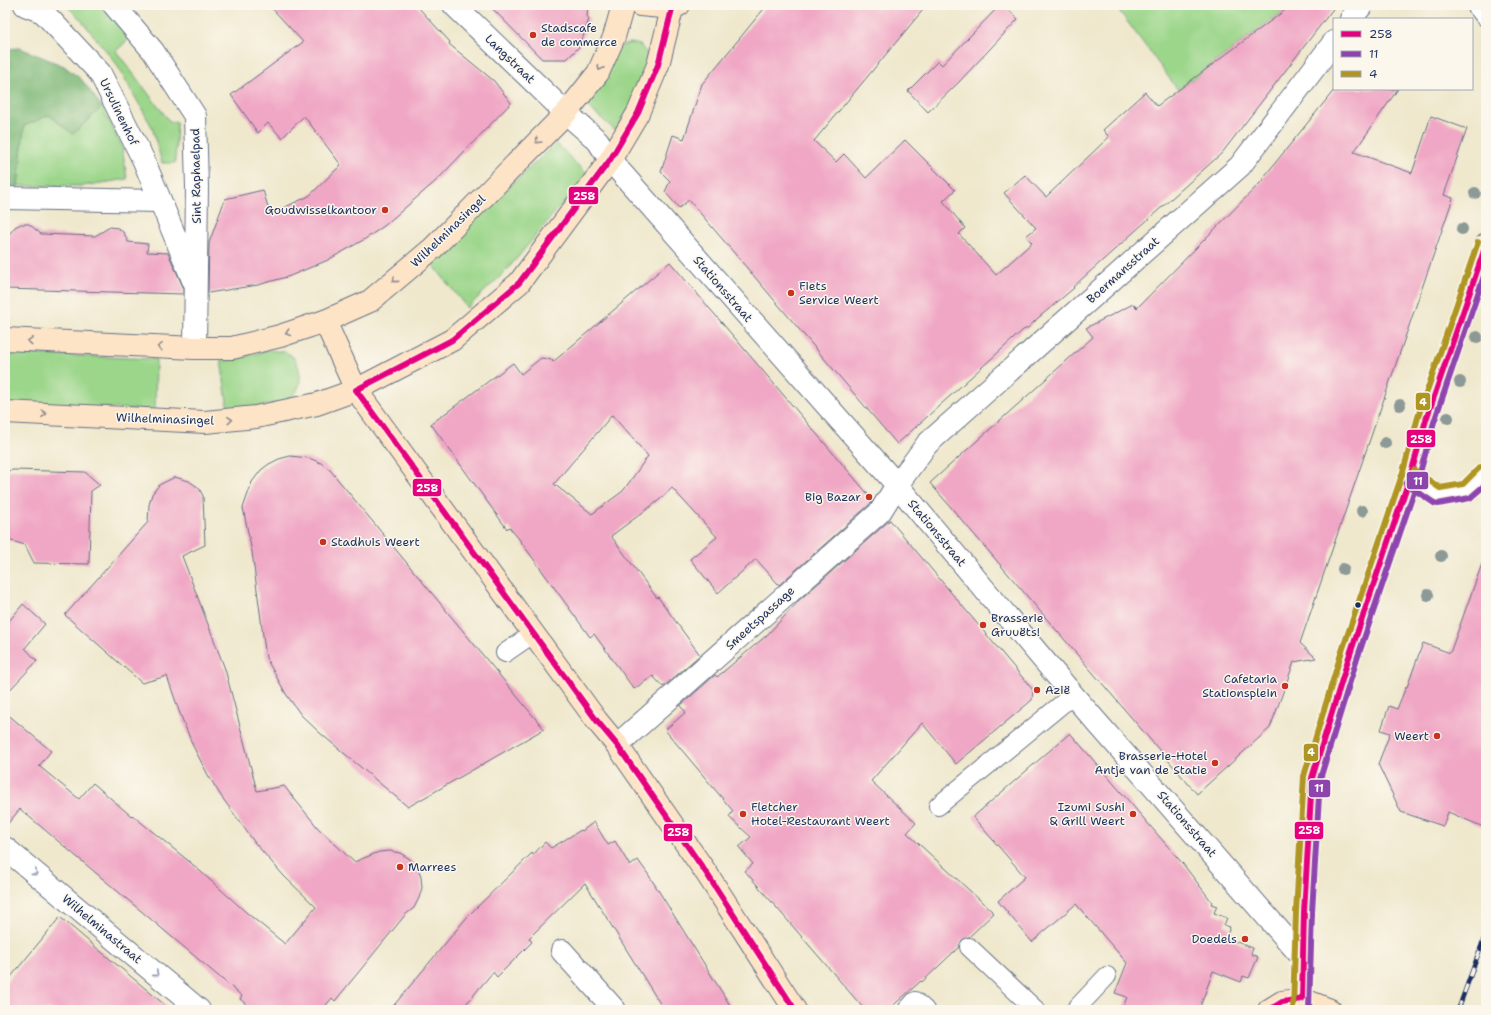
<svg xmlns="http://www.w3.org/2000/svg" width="1491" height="1015" viewBox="0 0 1491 1015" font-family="'Shantell Sans',sans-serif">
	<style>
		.green { fill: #9bd68a; stroke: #5b8274 }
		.forest { fill: #7cb776; stroke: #4c736a }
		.building { fill: #f0a7c5; fill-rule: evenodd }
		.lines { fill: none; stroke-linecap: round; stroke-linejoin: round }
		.lane-casing { stroke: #657085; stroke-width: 20 }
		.street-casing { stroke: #657085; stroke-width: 24 }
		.secondary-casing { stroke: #657085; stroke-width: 24 }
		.lane { stroke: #fff; stroke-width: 18 }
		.street { stroke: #fff; stroke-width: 22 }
		.secondary { stroke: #fee4c6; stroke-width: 22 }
		.rail-casing { stroke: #1b2f5e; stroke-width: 4.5 }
		.rail { stroke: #fbf7ec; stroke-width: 3; stroke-dasharray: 9; stroke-linecap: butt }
		.bus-1-casing { stroke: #fbf7ec; stroke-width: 9 }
		.bus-2-casing { stroke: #fbf7ec; stroke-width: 9 }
		.bus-3-casing { stroke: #fbf7ec; stroke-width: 9 }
		.bus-1 { stroke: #e5007d; stroke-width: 6 }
		.bus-2 { stroke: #8e44ad; stroke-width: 6 }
		.bus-3 { stroke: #af9521; stroke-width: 6 }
		.tree { fill: #8c9996 }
		.oneway { stroke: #8c8a92 }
		.oneway2 { stroke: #8d97ae }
		.poi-dot { fill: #c8321e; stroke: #fbf7ec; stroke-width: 1.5 }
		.bus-dot { fill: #1b2f5e; stroke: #fbf7ec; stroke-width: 1.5 }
		.labels { text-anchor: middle; stroke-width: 3; stroke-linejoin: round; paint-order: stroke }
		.poi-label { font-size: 12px; fill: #1b2f5e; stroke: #fbf7ec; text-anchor: start }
		.street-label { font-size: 12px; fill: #1b2f5e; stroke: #fbf7ec }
		.line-badge { stroke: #fbf7ec; stroke-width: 1.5 }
		.badge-label { font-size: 11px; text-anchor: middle; font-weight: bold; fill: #fff }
	</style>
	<rect width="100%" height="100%" fill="#fbf7ec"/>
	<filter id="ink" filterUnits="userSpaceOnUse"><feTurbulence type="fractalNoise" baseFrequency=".025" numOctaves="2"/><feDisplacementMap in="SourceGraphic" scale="8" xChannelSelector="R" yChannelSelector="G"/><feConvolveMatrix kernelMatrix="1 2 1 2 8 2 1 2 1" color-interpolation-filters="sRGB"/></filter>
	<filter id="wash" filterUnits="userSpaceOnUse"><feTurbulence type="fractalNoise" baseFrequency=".012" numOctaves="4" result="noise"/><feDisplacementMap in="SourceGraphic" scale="16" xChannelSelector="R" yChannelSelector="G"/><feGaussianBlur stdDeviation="0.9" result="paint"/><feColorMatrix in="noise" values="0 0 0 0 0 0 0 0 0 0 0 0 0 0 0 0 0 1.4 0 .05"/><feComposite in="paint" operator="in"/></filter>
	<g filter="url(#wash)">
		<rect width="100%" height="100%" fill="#efe8cd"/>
		<g class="green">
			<path d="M66,5H106L131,37L116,51L170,122H177L175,163H162L152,127L116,63L82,21Z"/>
			<path d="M1115,5H1292L1178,90Z"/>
			<path d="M631,43L640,45L646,52L649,62L632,103L616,131L587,106L602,81L617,50L623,45Z"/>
			<path d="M102,107L122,146L127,179L83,186H18L24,126L49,115L73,134Z"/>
			<path d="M556,143L587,174L507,270L467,308L430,261Z"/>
			<path d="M269,350C276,351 286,351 292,356C302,367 304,388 291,397C276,408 246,407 228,409L221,360H231Z"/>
			<path d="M5,353L156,359L155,410L5,404Z"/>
		</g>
		<path class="forest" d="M20,48L64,66L82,80L102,107L73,134L49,115L24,126L18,186H5V49Z"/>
		<g id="blocks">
			<g class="building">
				<path d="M269,5H416L450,42L449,44L494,81L511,103L437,180L384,226L365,239L328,260L290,276L258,285L208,293L209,243L225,199L263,190L270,214L309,196L341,165L304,116L282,138L268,123L258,133L231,95L303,42Z"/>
				<path d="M489,5H588L587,16L589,19L580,46L567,59H542Z"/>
				<path d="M767,5H927L814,141L836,162L844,154L866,178L905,140L955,190L943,201L965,228L959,234L996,275L1032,243L1026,236L1036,228L1004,193L1025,175L1046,197L1109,137L1103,130L1145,92L1157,106L1292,5H1336L1222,153L1093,269L1073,287L1074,288L1038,318L1028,328L1023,330L897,444L689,200L679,208L665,192L670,181L661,172L673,135L684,139L702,84Z"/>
				<path d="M1000,5H1003L1018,19L959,82L928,112L908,91L938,61L942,65Z"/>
				<path d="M1335,89H1398L1354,152L1412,173L1431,116L1467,129L1444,195L1453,198L1300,643L1316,658L1294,662L1270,728L1197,794L930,483L1093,337L1086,328L1133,304L1137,308L1263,180V178Z"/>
				<path d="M21,224H29L41,234L95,236L110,227L118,228L124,233L128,242L148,244L147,252L168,253L183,287V294L5,289V244L7,237L15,227Z"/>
				<path d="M670,262L873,500L870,504L779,585L756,559L718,593L690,559L717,537L672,488L658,501L611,536L657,598L658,597L700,655L663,687L653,676L634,689L594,634L590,637L519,539L509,527L507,529L431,424L513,363L521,374L541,358L552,360L553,362ZM612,415L648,456L623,491L592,514L554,484Z"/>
				<path d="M290,456L309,458L321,463L330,470L544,729L408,807L320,733L301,715L286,694L266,658L252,552L243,508L252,482L261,470L269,464L279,459Z"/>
				<path d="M14,470L85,472L100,485L91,491L89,564L34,563L25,545L5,539V471Z"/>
				<path d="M175,477L189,481L199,488L203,496L205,545L182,556L225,669L257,791L284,786L318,828L354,862L379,852L390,851L400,853L410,859L417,867L421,877L422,888L419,898L414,908L406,914L335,1001L332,998L322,1010H253L240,999L242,996L20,809L5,827V712L51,751L39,766L79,799L93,783L131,816L132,815L191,863L247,913L285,944L316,907L284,876L255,843L221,796L208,775L193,746L179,711L167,676L142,683L65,615L148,522L149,505L152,494L159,485Z"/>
				<path d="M890,520L1033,690L1032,700L956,764L922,723L871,781L916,823L907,833L994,913L969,937L962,940L959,947L922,982L921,981L888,1010H865L745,871L753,864L739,847L751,837L729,817L733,811L665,730L686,712L680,706L715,675L717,677L767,635L796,604V603Z"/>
				<path d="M1483,561L1486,562V828L1448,812L1443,826L1401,812L1378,764L1390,733L1381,730L1389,706L1397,709L1406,687H1407L1423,643L1450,653Z"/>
				<path d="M23,604L45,624L25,648L37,661L5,695V626Z"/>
				<path d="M1070,733L1183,864L1212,902L1211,904L1217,906L1214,913L1227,918L1224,925L1230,927L1226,938L1253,948L1251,954L1258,957L1249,978L1243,976L1241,982L1213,971L1199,1010H1122L1127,997L1115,993L1127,963L1076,904L1032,942L998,901L1025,877L973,817Z"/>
				<path d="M594,822L608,845L615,841L630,866L638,860L648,874L733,1010H664L585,883L529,938L532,942L497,977L493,972L461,1010H390L468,916L532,853L533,855L545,842L551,848L581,830L582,831Z"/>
				<path d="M60,917L86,939L171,1010H5V984Z"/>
			</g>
		</g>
	</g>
	<g filter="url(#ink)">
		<use href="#blocks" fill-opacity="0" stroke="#657085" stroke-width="1"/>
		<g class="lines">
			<defs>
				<g id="lane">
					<path d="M1410,477L1438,496L1467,491L1486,473"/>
					<path d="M505,653L534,633"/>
					<path d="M938,806L1073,695"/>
					<path d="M969,947L1036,1010"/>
					<path d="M907,1010L915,1001L925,1010"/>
					<path d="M1075,1010L1107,976"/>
				</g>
				<g id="street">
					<path d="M25,5L43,12L100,73L144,161L193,280"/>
					<path d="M114,5L153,51L195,116L197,187L195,348"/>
					<path d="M454,5L566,113L598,141L610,160L897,485L1073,695L1303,958"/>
					<path d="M1478,5L1486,15"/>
					<path d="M1351,19L1362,5"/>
					<path d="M5,198L160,201"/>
					<path d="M617,745L880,512L897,485L927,444L1240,166L1334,42"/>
					<path d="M5,848L199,1010"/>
					<path d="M562,951L615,1010"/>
				</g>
				<g id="secondary">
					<path d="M640,5L673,8L679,5"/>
					<path d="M325,321L356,390L597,721L617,745L707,874L795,1010"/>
					<path d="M5,339L195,348H232L280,336L325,321L370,301L433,248L566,113L598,73L614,37L623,5"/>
					<path d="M5,412L205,422L256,417L317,404L356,390L452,340L519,283L610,160L638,113L658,65L673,5"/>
					<path d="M1269,1010L1282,1002L1302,999L1330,1010"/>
					<path d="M1301,1010L1304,912L1312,778L1348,660L1410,477L1426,420L1486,245"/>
				</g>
			</defs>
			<use href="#lane" class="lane-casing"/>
			<use href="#street" class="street-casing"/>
			<use href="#secondary" class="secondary-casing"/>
			<use href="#lane" class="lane"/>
			<use href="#street" class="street"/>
			<use href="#secondary" class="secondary"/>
			<defs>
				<path id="rail" d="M1458,1010L1486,933"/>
			</defs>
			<use href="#rail" class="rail-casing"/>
			<use href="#rail" class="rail"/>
			<defs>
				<g id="bus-1">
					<path d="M673,5L658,65L638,113L610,160L519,283L452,340L356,390L597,721L617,745L707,874L795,1010"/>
					<path d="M1269,1010L1282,1002L1302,999L1304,912L1312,778L1348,660L1410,477L1426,420L1486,245"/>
				</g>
				<g id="bus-2">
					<path d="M1406,484L1434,503L1438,504L1470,498L1486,484"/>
					<path d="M1309,1010L1312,912L1320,779L1356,662L1418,480L1434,422L1486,270"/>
				</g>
				<g id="bus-3">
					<path d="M1414,470L1440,488L1463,484L1480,467"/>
					<path d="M1293,1010L1296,912L1304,776L1340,657L1402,475L1418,417L1478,242"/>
				</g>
			</defs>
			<use href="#bus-1" class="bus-1-casing"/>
			<use href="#bus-2" class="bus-2-casing"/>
			<use href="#bus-3" class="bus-3-casing"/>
			<use href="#bus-1" class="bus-1"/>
			<use href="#bus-2" class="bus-2"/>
			<use href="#bus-3" class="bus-3"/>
		</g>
		<g class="tree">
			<circle cx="1475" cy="193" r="6"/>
			<circle cx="1462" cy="229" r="6"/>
			<circle cx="1477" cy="337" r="6"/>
			<circle cx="1460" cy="382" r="6"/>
			<circle cx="1400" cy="405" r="6"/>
			<circle cx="1448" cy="418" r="6"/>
			<circle cx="1385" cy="443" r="6"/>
			<circle cx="1362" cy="511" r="6"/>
			<circle cx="1441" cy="556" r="6"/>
			<circle cx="1343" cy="569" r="6"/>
			<circle cx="1428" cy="595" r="6"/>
		</g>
		<defs><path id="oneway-chevron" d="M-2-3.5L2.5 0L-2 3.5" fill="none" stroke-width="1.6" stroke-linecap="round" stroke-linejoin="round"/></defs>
		<g class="oneway">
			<use href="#oneway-chevron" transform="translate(600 68) rotate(116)"/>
			<use href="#oneway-chevron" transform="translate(538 141) rotate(134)"/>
			<use href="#oneway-chevron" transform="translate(395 280) rotate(140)"/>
			<use href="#oneway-chevron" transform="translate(288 333) rotate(162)"/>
			<use href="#oneway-chevron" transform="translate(30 341) rotate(-177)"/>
			<use href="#oneway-chevron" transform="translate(160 347) rotate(-177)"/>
			<use href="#oneway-chevron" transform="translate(44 414) rotate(3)"/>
			<use href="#oneway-chevron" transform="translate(230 420) rotate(-5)"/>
		</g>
		<g class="oneway2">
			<use href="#oneway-chevron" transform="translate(35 873) rotate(40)"/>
			<use href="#oneway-chevron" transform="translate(156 974) rotate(40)"/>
		</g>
	</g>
	<g class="poi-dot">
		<circle cx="533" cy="35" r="4"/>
		<circle cx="385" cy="210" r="4"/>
		<circle cx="791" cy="293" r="4"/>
		<circle cx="869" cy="497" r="4"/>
		<circle cx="323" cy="542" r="4"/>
		<circle cx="983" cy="625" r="4"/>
		<circle cx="1285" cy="686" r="4"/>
		<circle cx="1037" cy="690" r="4"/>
		<circle cx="1437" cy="736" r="4"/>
		<circle cx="1215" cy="763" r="4"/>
		<circle cx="743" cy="814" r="4"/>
		<circle cx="1133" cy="814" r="4"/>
		<circle cx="400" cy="867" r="4"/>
		<circle cx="1245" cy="939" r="4"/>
	</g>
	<circle class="bus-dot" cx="1358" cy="605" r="3.5"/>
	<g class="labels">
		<g class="poi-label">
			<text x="541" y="32">Stadscafe<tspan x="541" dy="14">de commerce</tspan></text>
			<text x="377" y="214" text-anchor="end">Goudwisselkantoor</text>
			<text x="799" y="290">Fiets<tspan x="799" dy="14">Service Weert</tspan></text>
			<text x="861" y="501" text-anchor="end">Big Bazar</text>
			<text x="331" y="546">Stadhuis Weert</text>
			<text x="991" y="622">Brasserie<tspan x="991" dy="14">Gruuëts!</tspan></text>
			<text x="1277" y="683" text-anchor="end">Cafetaria<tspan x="1277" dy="14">Stationsplein</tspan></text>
			<text x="1045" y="694">Azië</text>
			<text x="1429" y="740" text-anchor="end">Weert</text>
			<text x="1207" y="760" text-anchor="end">Brasserie-Hotel<tspan x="1207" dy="14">Antje van de Statie</tspan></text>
			<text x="751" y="811">Fletcher<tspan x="751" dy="14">Hotel-Restaurant Weert</tspan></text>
			<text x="1125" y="811" text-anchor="end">Izumi Sushi<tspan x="1125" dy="14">&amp; Grill Weert</tspan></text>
			<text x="408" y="871">Marrees</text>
			<text x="1237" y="943" text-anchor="end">Doedels</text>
		</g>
		<g class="street-label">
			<text transform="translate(510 59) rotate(44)" y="4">Langstraat</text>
			<text transform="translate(119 112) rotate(64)" y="4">Ursulinenhof</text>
			<text transform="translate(196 176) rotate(-91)" y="4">Sint Raphaelpad</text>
			<text transform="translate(448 231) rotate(-44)" y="4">Wilhelminasingel</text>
			<text transform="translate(1123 270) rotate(-42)" y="4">Boermansstraat</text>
			<text transform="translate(723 289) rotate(49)" y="4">Stationsstraat</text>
			<text transform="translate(165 419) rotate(2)" y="4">Wilhelminasingel</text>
			<text transform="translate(937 533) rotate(50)" y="4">Stationsstraat</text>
			<text transform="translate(760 618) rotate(-42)" y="4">Smeetspassage</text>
			<text transform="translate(1187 824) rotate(49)" y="4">Stationsstraat</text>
			<text transform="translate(102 929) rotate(40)" y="4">Wilhelminastraat</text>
		</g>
	</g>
	<g class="line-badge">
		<rect x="568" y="186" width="31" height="19" rx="4" fill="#e5007d"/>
		<rect x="1415" y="392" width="16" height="19" rx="4" fill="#af9521"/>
		<rect x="1406" y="429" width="30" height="19" rx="4" fill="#e5007d"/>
		<rect x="1406" y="471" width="23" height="19" rx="4" fill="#8e44ad"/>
		<rect x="412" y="478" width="30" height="19" rx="4" fill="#e5007d"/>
		<rect x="1303" y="743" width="16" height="19" rx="4" fill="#af9521"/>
		<rect x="1308" y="779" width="23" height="19" rx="4" fill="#8e44ad"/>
		<rect x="1294" y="821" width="30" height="19" rx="4" fill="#e5007d"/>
		<rect x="663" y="823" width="30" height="19" rx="4" fill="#e5007d"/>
	</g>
	<g class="badge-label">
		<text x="584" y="200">258</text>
		<text x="1423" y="406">4</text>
		<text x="1421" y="443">258</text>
		<text x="1418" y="485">11</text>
		<text x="427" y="492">258</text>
		<text x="1311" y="756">4</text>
		<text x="1319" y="792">11</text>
		<text x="1309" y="834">258</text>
		<text x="678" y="836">258</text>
	</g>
	<rect width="1491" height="1015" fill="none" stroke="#fbf7ec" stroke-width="20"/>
	<rect x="1333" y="18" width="140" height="72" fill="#fbf7ec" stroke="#a1a7b3"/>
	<rect x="1341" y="31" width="20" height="6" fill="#e5007d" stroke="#a1a7b3"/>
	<text x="1369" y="38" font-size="12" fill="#1b2f5e">258</text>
	<rect x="1341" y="51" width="20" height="6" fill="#8e44ad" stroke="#a1a7b3"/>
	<text x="1369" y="58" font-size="12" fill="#1b2f5e">11</text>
	<rect x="1341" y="71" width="20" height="6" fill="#af9521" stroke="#a1a7b3"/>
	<text x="1369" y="78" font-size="12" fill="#1b2f5e">4</text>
</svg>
